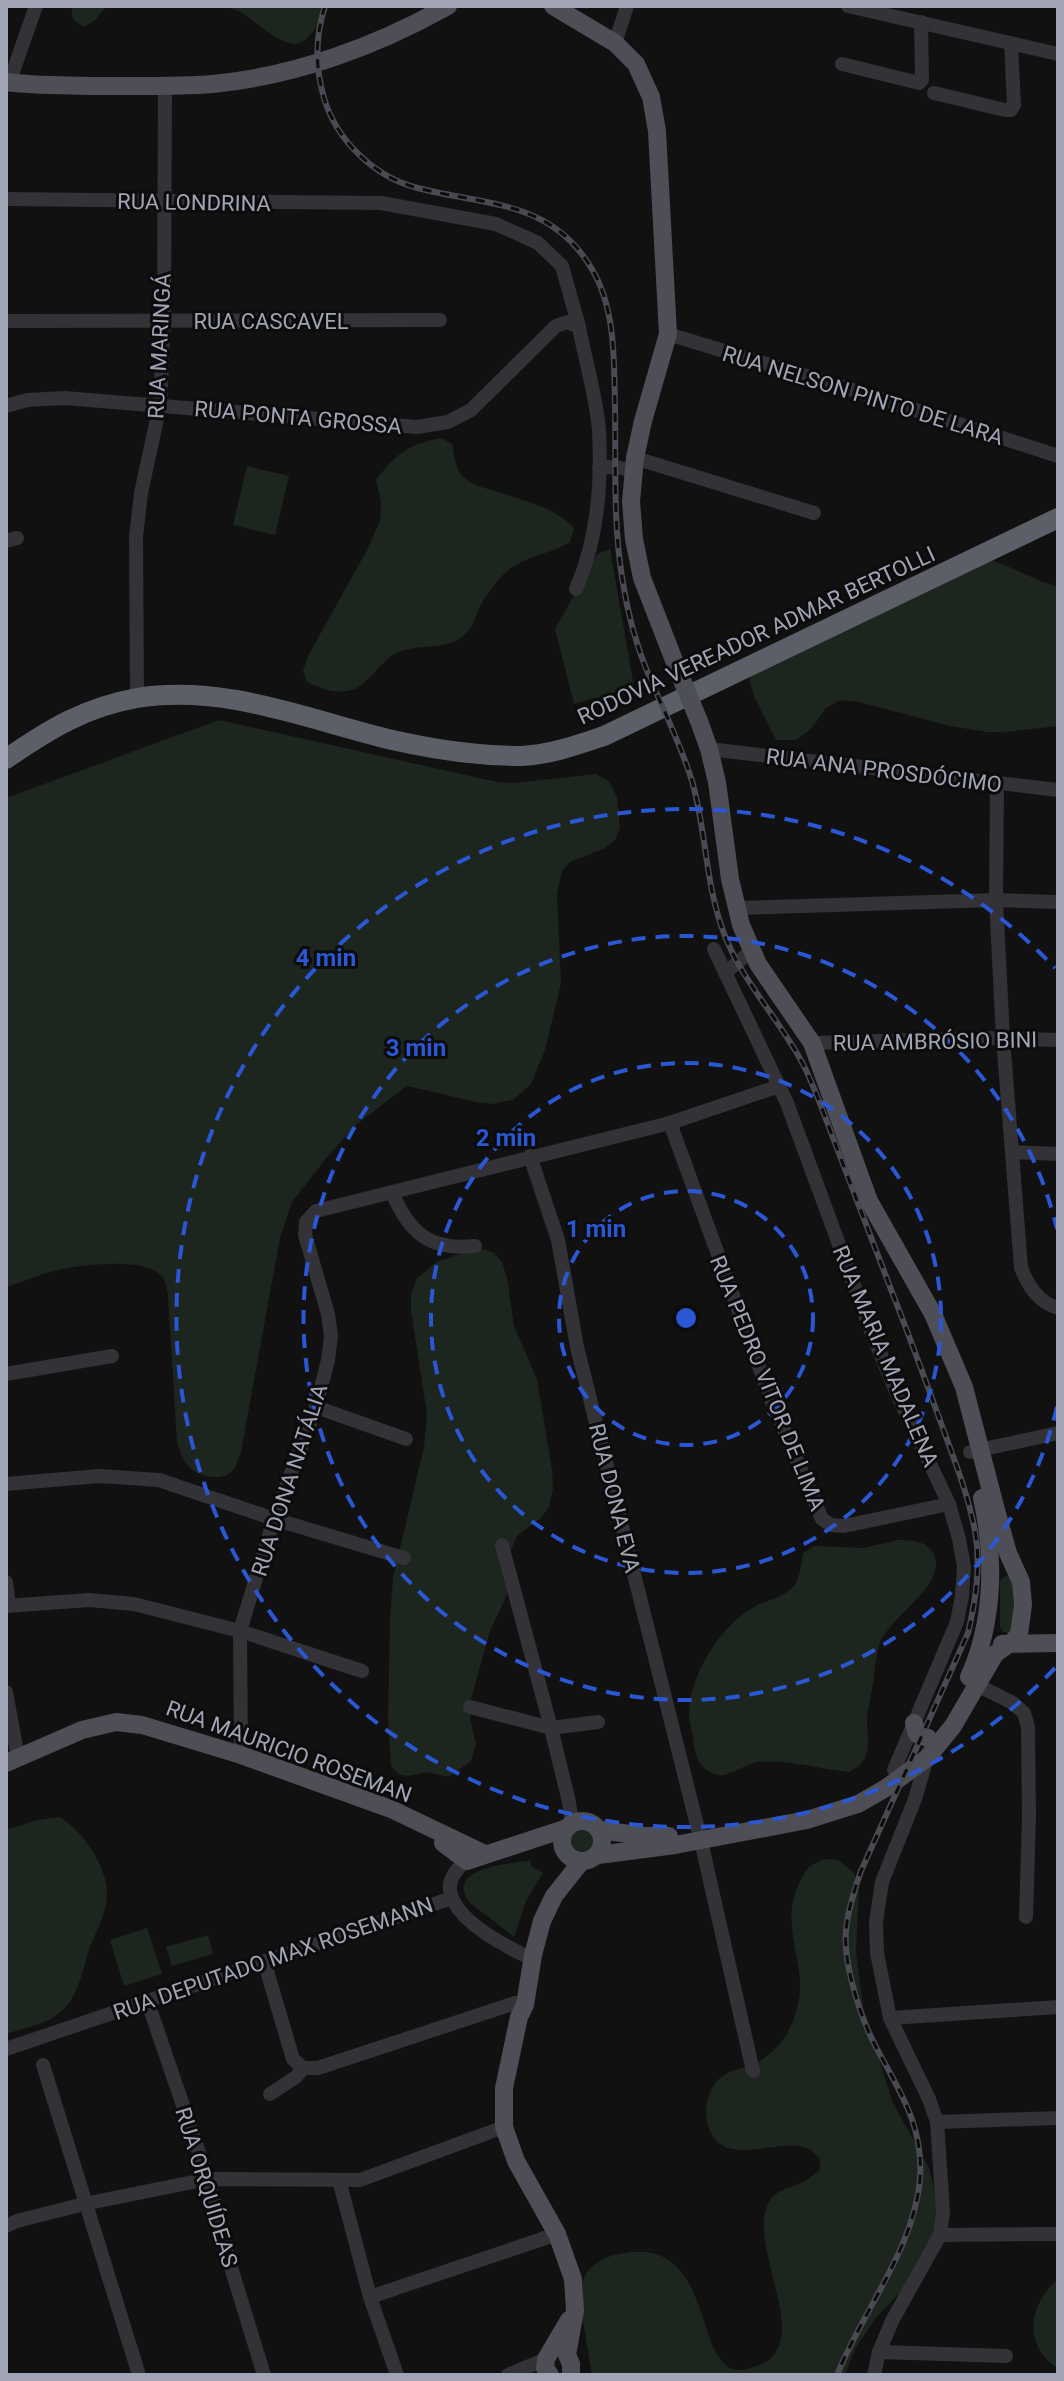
<svg xmlns="http://www.w3.org/2000/svg" width="1064" height="2381" viewBox="0 0 1064 2381" font-family="Roboto,sans-serif">
	<style>
		.green { fill: #1d251f }
		.lines { fill: none; stroke-linecap: round; stroke-linejoin: round }
		.minor { stroke: #323237; stroke-width: 14 }
		.major { stroke: #4d4e56; stroke-width: 18 }
		.highway { stroke: #5d5f68; stroke-width: 20 }
		.rail-casing { stroke: #4a4b52; stroke-width: 6 }
		.rail { stroke: #0c0c0d; stroke-width: 3; stroke-dasharray: 9; stroke-linecap: butt }
		.major-bridge { stroke: #4d4e56; stroke-width: 18 }
		.ring { fill: none; stroke: #2a57d4; stroke-width: 4; stroke-dasharray: 14 10 }
		.labels { text-anchor: middle; stroke-width: 6; stroke-linejoin: round; paint-order: stroke }
		.street-label { font-size: 22px; fill: #a1a4b4; stroke: #0c0c0d }
		.centre { fill: #2a57d4; stroke: #0c0c0d; stroke-width: 4 }
		.ring-label { font-size: 24px; text-anchor: middle; font-weight: bold; fill: #2a57d4; stroke: #0c0c0d; stroke-width: 6; stroke-linejoin: round; paint-order: stroke }
	</style>
	<rect width="100%" height="100%" fill="#111112"/>
	<g class="green">
		<path d="M71,6H107L94,21L83,27L73,19Z"/>
		<path d="M212,6H327C321,18 314,35 302,42C285,52 256,21 242,13C232,7 223,6 212,6Z"/>
		<path d="M441,438L452,444C454,454 455,467 461,474C469,484 484,488 495,491C522,500 555,507 574,528L570,542C553,553 531,555 514,566C501,574 490,590 482,603C477,611 475,622 469,630C451,652 424,643 401,651C379,659 371,686 348,691C334,694 320,688 307,682L303,670L309,654L367,550L380,521L381,501L376,480C396,454 408,444 441,438Z"/>
		<path d="M247,466L289,476L275,535L233,525Z"/>
		<path d="M610,549L634,687L574,704L555,629L597,554Z"/>
		<path d="M987,559C1012,566 1033,580 1058,587V726L1004,732H987L950,726L859,702L841,700L826,708L812,728L796,740H776L754,696L749,680L752,668Z"/>
		<path d="M219,720L497,782L514,783L596,774L609,781L617,797L620,828L615,840L605,848L570,862L562,871L557,894L561,983L545,1050L531,1084L513,1100L493,1104L476,1102L407,1086L357,1124L328,1156L292,1202L280,1238L241,1452C238,1459 236,1470 229,1474C214,1482 191,1474 184,1460C181,1455 179,1448 177,1442L168,1297C167,1289 166,1279 159,1274C141,1257 77,1265 54,1271C38,1275 22,1282 6,1287V798Z"/>
		<path d="M484,1249L494,1253L502,1262L507,1278L514,1326L537,1379L552,1470L553,1489L549,1507L541,1518L517,1536L509,1555L507,1595L490,1631L470,1703V1718L476,1744L471,1761L449,1777L427,1772L408,1776L400,1775L391,1766L388,1716L390,1620L393,1578L424,1447L427,1414L411,1311V1294L417,1278L437,1262L471,1250Z"/>
		<path d="M898,1540C910,1540 923,1540 931,1550C955,1582 886,1617 879,1646C875,1658 875,1671 873,1683C871,1695 868,1707 867,1719C867,1732 870,1744 866,1756C862,1765 857,1768 848,1772C819,1769 787,1759 757,1762C745,1764 727,1778 717,1775C698,1769 695,1755 693,1738C692,1730 689,1721 689,1713C690,1676 718,1630 749,1610C762,1601 781,1599 792,1588C800,1580 801,1564 803,1553L814,1546L863,1548Z"/>
		<path d="M1008,1576L1012,1578L1015,1626L1008,1633L1002,1631L1000,1626V1582L1003,1577Z"/>
		<path d="M59,1817C82,1829 108,1868 107,1894C107,1914 94,1935 88,1953C82,1973 78,1995 63,2010C49,2024 24,2028 6,2034V1830L37,1820Z"/>
		<circle cx="582" cy="1841" r="14"/>
		<path d="M824,1859L838,1860L854,1873L859,1889L856,1951L863,2007L892,2101L929,2168L936,2197L937,2215L934,2236L907,2285L875,2319L855,2349L845,2375H592L583,2322V2281C586,2269 598,2261 608,2257C623,2252 641,2250 656,2254C712,2272 698,2371 741,2370C743,2370 751,2368 753,2367C821,2349 744,2246 769,2202C777,2188 793,2188 805,2181C810,2178 815,2173 820,2170V2159C816,2155 812,2150 806,2148C777,2137 728,2169 710,2131C701,2111 708,2082 728,2073C738,2068 748,2068 757,2063C771,2054 783,2043 790,2028C797,2014 801,1995 800,1980C797,1947 783,1916 799,1884C802,1879 804,1872 808,1868C812,1864 819,1862 824,1859Z"/>
		<path d="M531,1860V1866L543,1873L526,1901L515,1935L513,1936L469,1902C445,1867 510,1864 531,1860Z"/>
		<path d="M147,1928L162,1974L124,1986L110,1940Z"/>
		<path d="M208,1935L213,1954L172,1966L166,1947Z"/>
		<path d="M1058,2279V2369C1022,2344 1028,2306 1058,2279Z"/>
	</g>
	<g class="lines">
		<g class="minor">
			<path d="M848,6L1058,54"/>
			<path d="M615,43L627,6"/>
			<path d="M842,64L919,83L922,80L921,22"/>
			<path d="M9,83L36,6"/>
			<path d="M934,93L1005,110H1011L1014,105L1011,43"/>
			<path d="M6,199L381,203L496,224L538,243L562,266L579,327"/>
			<path d="M6,321L440,320"/>
			<path d="M668,334L869,395L1058,456"/>
			<path d="M6,406L27,400L65,398L417,427L448,422L471,410L556,326L567,322L579,327C585,360 597,399 599,431C602,485 598,539 576,589"/>
			<path d="M635,458L814,513"/>
			<path d="M599,467H616L634,471"/>
			<path d="M6,541L17,538"/>
			<path d="M137,698L136,537L141,493L160,405L164,321L165,87"/>
			<path d="M709,749L1058,790"/>
			<path d="M997,783L996,900L1003,1038L1021,1267C1027,1285 1039,1303 1058,1308"/>
			<path d="M737,908L996,900L1058,902"/>
			<path d="M714,949L787,1103L869,1326L897,1394L949,1504L959,1539L964,1567L962,1596L957,1622L894,1770"/>
			<path d="M725,973L751,951"/>
			<path d="M812,1043L984,1038L1058,1040"/>
			<path d="M670,1123L772,1402L822,1519L831,1525L844,1526L949,1504"/>
			<path d="M1012,1152L1058,1154"/>
			<path d="M530,1156L558,1240L577,1347L701,1841L753,2071"/>
			<path d="M392,1192C409,1233 430,1251 475,1246"/>
			<path d="M6,1374L112,1356"/>
			<path d="M316,1407L406,1439"/>
			<path d="M970,1452L1058,1433"/>
			<path d="M6,1484L99,1476L159,1480L274,1519L404,1558"/>
			<path d="M502,1545L551,1728L569,1802L572,1824"/>
			<path d="M6,1582L9,1606"/>
			<path d="M6,1606L89,1600L134,1604L240,1631L362,1671"/>
			<path d="M971,1682L1013,1703L1024,1713L1028,1727L1029,1817L1026,1917"/>
			<path d="M6,1692L18,1758"/>
			<path d="M470,1707L551,1728L598,1722"/>
			<path d="M241,1755L240,1631L274,1519L316,1407L328,1360L331,1336L328,1314L305,1235L306,1222L316,1211L670,1123L779,1086"/>
			<path d="M467,1861C415,1898 495,1941 524,1955"/>
			<path d="M264,1961L293,2059L303,2068H318L515,2003L525,2005"/>
			<path d="M147,2000L208,2179L230,2264L264,2375"/>
			<path d="M890,2018L1058,2007"/>
			<path d="M6,2049L452,1898"/>
			<path d="M43,2065L139,2375"/>
			<path d="M270,2094L296,2077L303,2068"/>
			<path d="M937,2122L1058,2118"/>
			<path d="M339,2180L370,2297L397,2375"/>
			<path d="M6,2226L17,2221L84,2204L208,2179L360,2180L504,2127"/>
			<path d="M940,2235L1058,2234"/>
			<path d="M370,2297L557,2234"/>
			<path d="M879,2352L1006,2356"/>
			<path d="M508,2375L546,2359"/>
			<path d="M874,2375L879,2352L892,2321L940,2235L943,2212L937,2122L929,2099L890,2018L877,1953L876,1922L882,1882L915,1799L927,1758"/>
		</g>
		<g class="major">
			<path d="M553,6L615,43L636,64L651,97L657,131L668,334L643,421L635,458L631,501L634,539L642,578L677,668"/>
			<path d="M6,82C36,86 67,85 97,86C136,86 174,87 213,84C295,76 377,46 448,6"/>
			<path d="M1002,1644L1058,1643"/>
			<path d="M969,1677C994,1622 995,1557 982,1498"/>
			<path d="M914,1723L917,1734L928,1738"/>
			<path d="M6,1763L82,1730L116,1722L142,1725L241,1755L391,1809L485,1854"/>
			<circle cx="582" cy="1841" r="20"/>
			<path d="M600,1830L644,1836H669"/>
			<path d="M443,1843L467,1861L567,1828"/>
			<path d="M598,1855L675,1845L807,1820L858,1804L886,1788L927,1758L953,1726L995,1654L1013,1641L1019,1634L1023,1605L1021,1582L1008,1553L996,1510L964,1387L933,1314L869,1201L812,1043L758,964L741,925L730,879L717,782L709,749L699,721"/>
			<path d="M550,2375L545,2368L546,2359L569,2320"/>
			<path d="M571,2375V2364L567,2355L575,2311L573,2279L557,2234L516,2161L504,2127V2088L519,2017L525,2005L533,1955L542,1921L554,1896L581,1862"/>
		</g>
		<path class="highway" d="M6,759C48,730 85,707 137,698C224,684 306,719 388,739C431,749 477,756 521,756C549,755 577,745 604,736L1058,518"/>
		<defs>
			<path id="rail" d="M325,6C315,38 315,66 324,98C336,139 372,175 414,187C483,206 552,198 593,271C616,311 614,363 615,408C616,465 613,521 622,577C627,611 636,645 649,676C664,711 681,745 692,781C706,829 705,880 722,928C739,978 778,1017 803,1064C817,1092 827,1123 838,1151C856,1198 874,1245 892,1292C909,1335 925,1379 941,1423C954,1459 968,1494 975,1531C981,1565 976,1599 968,1633L861,1871C854,1891 848,1910 846,1930C843,1961 858,2009 871,2037C895,2086 924,2120 920,2179C914,2249 863,2310 837,2375"/>
		</defs>
		<use href="#rail" class="rail-casing"/>
		<use href="#rail" class="rail"/>
		<path class="major-bridge" d="M677,668L699,721"/>
	</g>
	<g class="ring">
		<circle cx="686" cy="1318" r="127"/>
		<circle cx="686" cy="1318" r="255"/>
		<path d="M1057 1407A382 382 0 1 1 1057 1229"/>
		<path d="M1055 1668A509 509 0 1 1 1055 968"/>
	</g>
	<g class="labels">
		<g class="street-label">
			<text transform="translate(194 202) rotate(1)" y="8">RUA LONDRINA</text>
			<text x="271" y="329">RUA CASCAVEL</text>
			<text transform="translate(159 346) rotate(-87)" y="8">RUA MARINGÁ</text>
			<text transform="translate(863 395) rotate(17)" y="8">RUA NELSON PINTO DE LARA</text>
			<text transform="translate(298 417) rotate(5)" y="8">RUA PONTA GROSSA</text>
			<text transform="translate(756 635) rotate(-25)" y="8">RODOVIA VEREADOR ADMAR BERTOLLI</text>
			<text transform="translate(884 770) rotate(7)" y="8">RUA ANA PROSDÓCIMO</text>
			<text transform="translate(935 1041) rotate(-1)" y="8">RUA AMBRÓSIO BINI</text>
			<text transform="translate(886 1356) rotate(67)" y="8">RUA MARIA MADALENA</text>
			<text transform="translate(768 1383) rotate(68)" y="8">RUA PEDRO VITOR DE LIMA</text>
			<text transform="translate(289 1480) rotate(-72)" y="8">RUA DONA NATÁLIA</text>
			<text transform="translate(615 1498) rotate(76)" y="8">RUA DONA EVA</text>
			<text transform="translate(289 1751) rotate(20)" y="8">RUA MAURICIO ROSEMAN</text>
			<text transform="translate(273 1958) rotate(-19)" y="8">RUA DEPUTADO MAX ROSEMANN</text>
			<text transform="translate(207 2187) rotate(73)" y="8">RUA ORQUÍDEAS</text>
		</g>
	</g>
	<circle cx="686" cy="1318" r="12" class="centre"/>
	<g class="ring-label">
		<text x="326" y="966">4 min</text>
		<text x="416" y="1056">3 min</text>
		<text x="506" y="1146">2 min</text>
		<text x="596" y="1237">1 min</text>
	</g>
	<rect width="1064" height="2381" fill="none" stroke="#a1a4b4" stroke-width="16"/>
</svg>
